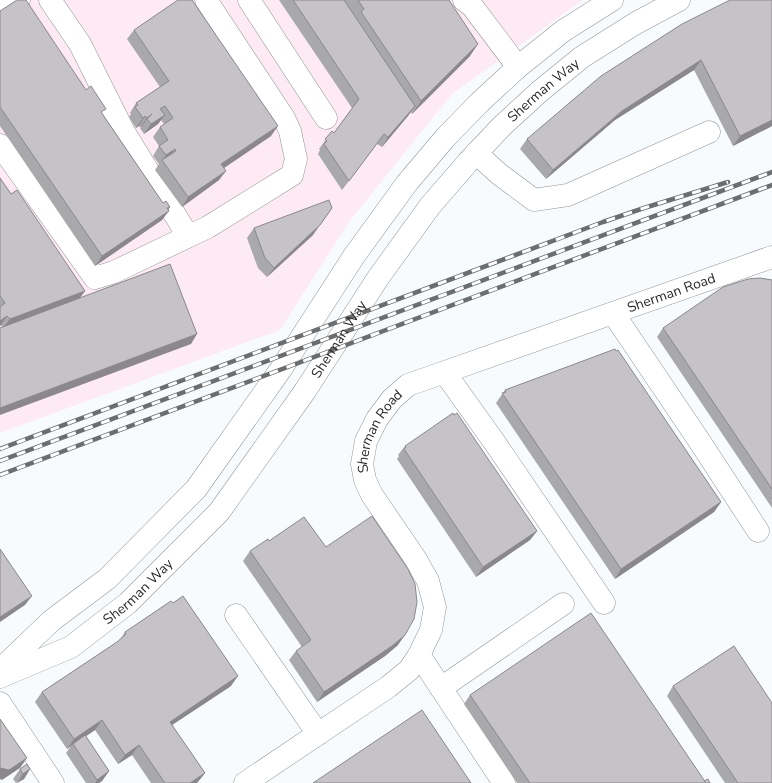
<svg xmlns="http://www.w3.org/2000/svg" width="772" height="783" viewBox="0 0 772 783" font-family="'Nunito Sans',sans-serif">
	<style>
		.industrial { fill: #feeaf3 }
		.lines { fill: none; stroke-linecap: round; stroke-linejoin: round }
		.minor-casing { stroke: #929598; stroke-width: 23 }
		.major-casing { stroke: #929598; stroke-width: 23 }
		.minor { stroke: #fff; stroke-width: 22 }
		.major { stroke: #fff; stroke-width: 22 }
		.rail-casing { stroke: #6b6d6e; stroke-width: 4.5 }
		.rail { stroke: #fff; stroke-width: 3; stroke-dasharray: 9; stroke-linecap: butt }
		.wall { fill: #a9a8ab }
		.shaded-wall { fill: #8a888b }
		.building { fill: #c5c3c7; stroke: #8a888b }
		.labels { text-anchor: middle; stroke-width: 4; stroke-linejoin: round; paint-order: stroke }
		.street-label { font-size: 14px; fill: #2a2b2c; stroke: #fff }
	</style>
	<rect width="100%" height="100%" fill="#f8fbfe"/>
	<path class="industrial" d="M0,0H583L452,94L349,222L280,330L0,433Z"/>
	<g class="lines">
		<defs>
			<g id="minor">
				<path d="M50,0L80,44L124,132L188,236"/>
				<path d="M249,0L326,118"/>
				<path d="M464,0L472,6L518,67"/>
				<path d="M0,10L19,0"/>
				<path d="M0,145L95,278L114,272L208,227L292,175L296,159L290,131L284,118L206,0"/>
				<path d="M476,153L499,174L534,200L568,195L709,132"/>
				<path d="M613,313L700,442L758,531"/>
				<path d="M445,373L495,443L604,603"/>
				<path d="M236,615L318,734"/>
				<path d="M419,655L504,783"/>
				<path d="M441,688L563,604"/>
				<path d="M0,703L53,783"/>
				<path id="s1" d="M245,783L388,687L409,670L419,655L431,630L435,607L428,581L415,558L372,495L365,480L362,464L366,441L377,419L392,399L408,385L772,257"/>
			</g>
			<g id="major">
				<path d="M0,670L51,621L107,579L196,489L281,369L354,256L407,183L445,138L480,102L518,67L563,31L612,0"/>
				<path id="s2" d="M0,677L71,647L128,603L219,512L305,391L378,278L430,206L468,162L502,126L539,92L582,57L636,23L679,0"/>
			</g>
		</defs>
		<use href="#minor" class="minor-casing"/>
		<use href="#major" class="major-casing"/>
		<use href="#minor" class="minor"/>
		<use href="#major" class="major"/>
		<defs>
			<g id="rail">
				<path d="M0,449L603,222L644,208L728,182"/>
				<path d="M0,461L772,172"/>
				<path d="M0,475L772,185"/>
			</g>
		</defs>
		<use href="#rail" class="rail-casing"/>
		<use href="#rail" class="rail"/>
	</g>
	<g class="wall">
		<path d="M279,0H449L470,56L412,114L411,112L382,147L377,144L342,190L318,154L320,150L319,149L332,131L334,133L352,108Z"/>
		<path d="M772,0V126L733,146L694,70L615,120L546,179L520,149L527,139Z"/>
		<path d="M0,11L102,113L163,203L170,207L162,220L95,266L0,126Z"/>
		<path d="M134,30L271,136L224,168L219,180L182,207L155,170L159,164L153,156L159,146L153,137L160,127L164,124L161,120L158,124L144,134L140,128L142,126L140,127L139,126L136,128L129,117L131,114L130,113L136,103L160,87L127,39Z"/>
		<path d="M0,178L11,194L85,291L80,298L191,344L2,327L1,325L0,326Z"/>
		<path d="M254,228L313,235L267,277L258,268L247,238Z"/>
		<path d="M772,280V508L657,337L663,328Z"/>
		<path d="M616,351L721,502L714,512L615,579L496,403L505,390Z"/>
		<path d="M405,446L537,531L530,540L476,577L397,459L399,456L398,455Z"/>
		<path d="M269,541L326,547L398,645L385,656L317,702L289,660L296,651L302,647L243,561L250,551Z"/>
		<path d="M125,632L231,686L172,725L205,773L197,783H151L132,755L118,764L95,730L86,736L109,771L102,781L99,783H86L66,753L71,746L67,749L35,702L42,692L120,640Z"/>
		<path d="M673,686L772,783H725L667,696Z"/>
		<path d="M470,695L704,781L710,783H517L464,704Z"/>
		<path d="M20,769H30L24,779L16,783L13,779Z"/>
	</g>
	<g class="shaded-wall">
		<path d="M478,44L470,56L412,114L421,101Z"/>
		<path d="M701,60L694,70L615,120L546,179L553,170L622,111Z"/>
		<path d="M415,106L408,116L382,147L388,137Z"/>
		<path d="M152,114L147,119L142,126L140,127L147,118Z"/>
		<path d="M165,115L158,124L144,134L151,124Z"/>
		<path d="M145,116L139,126L136,128L143,118Z"/>
		<path d="M772,120V126L733,146L740,136Z"/>
		<path d="M278,126L271,136L215,174L221,164Z"/>
		<path d="M175,149L168,159L162,161L166,155Z"/>
		<path d="M226,171L219,180L182,207L188,197Z"/>
		<path d="M170,207L166,213L169,211L162,220L95,266L102,256Z"/>
		<path d="M332,208L313,235L267,277L274,268Z"/>
		<path d="M85,291L78,300L3,328L10,319Z"/>
		<path d="M7,316L1,325L0,326V321Z"/>
		<path d="M197,334L191,344L0,415V408Z"/>
		<path d="M721,502L714,512L615,579L621,569Z"/>
		<path d="M537,531L530,540L476,577L483,567Z"/>
		<path d="M32,596L25,605L0,622V617Z"/>
		<path d="M405,635L398,645L385,656L317,702L324,692Z"/>
		<path d="M238,676L231,686L163,731L170,722Z"/>
		<path d="M102,720L95,730L73,745V744L71,746L67,749L74,739Z"/>
		<path d="M139,745L132,755L118,764L125,755Z"/>
		<path d="M27,758L20,768L2,780L0,779V768Z"/>
		<path d="M30,769L24,779L17,783L23,774Z"/>
		<path d="M109,771L102,781L99,783H95L97,780Z"/>
		<path d="M205,773L197,783H190Z"/>
	</g>
	<g class="building">
		<path d="M17,0H26L86,90L91,86L106,109L101,112L163,203L166,201L170,207L167,208L169,211L102,256L0,107V11Z"/>
		<path d="M178,0H192L278,126L221,164L226,171L188,197L162,160L176,151L175,149L166,155L159,146L168,140L160,127L173,118L165,106L160,109L165,115L151,124L147,119L152,114L147,118L145,116L143,118L135,107L138,105L136,103L169,81L134,30Z"/>
		<path d="M293,0H344L415,106L388,137L384,134L349,181L324,144L327,141L325,139L332,131L334,133L359,99Z"/>
		<path d="M358,0H449L478,44L421,101L361,12L364,9Z"/>
		<path d="M730,0H772V120L740,136L701,60L622,111L553,170L527,139L601,76L682,24Z"/>
		<path d="M0,178L11,194L17,190L85,291L10,319L7,316L0,321V307L5,303L0,296Z"/>
		<path d="M329,200L332,208L320,225L274,268L265,258L254,228Z"/>
		<path d="M170,264L197,334L0,408V328Z"/>
		<path d="M760,278L772,280V489L663,328L723,287L748,279Z"/>
		<path d="M615,349L616,351L618,350L721,502L621,569L502,393L506,392L505,390Z"/>
		<path d="M453,413L454,415L457,413L537,531L483,567L404,449L406,447L405,446Z"/>
		<path d="M372,516L408,569L415,584L417,602L414,619L405,635L392,646L324,692L296,651L311,640L250,551L268,539L269,541L304,517L326,547Z"/>
		<path d="M0,549L32,596L0,617Z"/>
		<path d="M183,596L238,676L170,722L205,773L190,783H165L139,745L125,755L102,720L74,739L42,692L117,642L126,634L125,632L171,601L173,603Z"/>
		<path d="M591,613L706,783H530L470,695Z"/>
		<path d="M734,646L772,703V783H738L673,686Z"/>
		<path d="M422,710L471,783H313Z"/>
		<path d="M0,719L27,758L9,770L0,768Z"/>
		<path d="M85,735L109,771L97,780L73,744Z"/>
		<path d="M27,764L30,769L23,774L20,769Z"/>
		<path d="M708,779L710,783H706L704,781Z"/>
	</g>
	<g class="labels">
		<g class="street-label">
			<text dy="5" stroke="none"><textPath href="#s2" startOffset="812">Sherman Way</textPath></text>
			<text dy="5" stroke="none"><textPath href="#s1" startOffset="804">Sherman Road</textPath></text>
			<text dy="5" stroke="none"><textPath href="#s2" startOffset="488">Sherman Way</textPath></text>
			<text dy="5" stroke="none"><textPath href="#s1" startOffset="468">Sherman Road</textPath></text>
			<text dy="5" stroke="none"><textPath href="#s2" startOffset="164">Sherman Way</textPath></text>
		</g>
	</g>
</svg>
